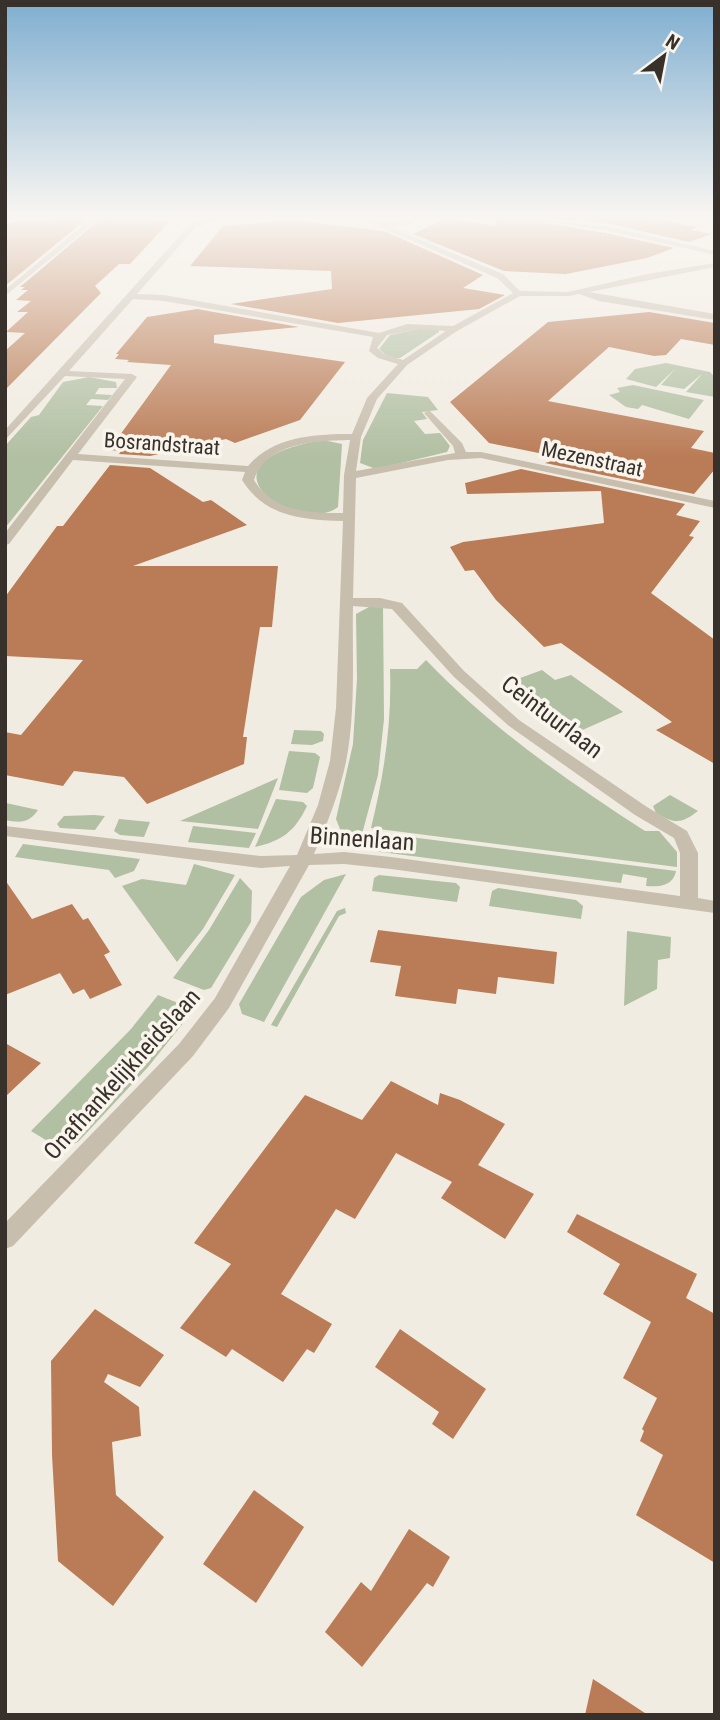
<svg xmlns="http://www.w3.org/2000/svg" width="720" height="1720" viewBox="0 0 720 1720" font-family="'Roboto Condensed',sans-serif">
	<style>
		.green { fill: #b1bfa2 }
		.building { fill: #ba7c56 }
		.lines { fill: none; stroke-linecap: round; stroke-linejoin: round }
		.minor { fill: #c8beae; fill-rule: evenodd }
		.labels { text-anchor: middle; stroke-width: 7; stroke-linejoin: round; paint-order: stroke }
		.far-street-label { font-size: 21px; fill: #38312b; stroke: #f9f5ed }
		.street-label { font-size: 24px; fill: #38312b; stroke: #f9f5ed }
	</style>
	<rect width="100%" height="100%" fill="#f1ece1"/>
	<g class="green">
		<path d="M423,328L439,330V332L400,358H389L379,349L390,335Z"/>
		<path d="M666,363L710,372L715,377V397L686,392L702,374L684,389L661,385L675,369L656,387L626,379L635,369Z"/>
		<path d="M89,377L116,382L117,388H99L95,394L112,395L108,400L91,399L86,405L103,406L5,528V446L31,417L39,415L63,382Z"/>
		<path d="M633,385L704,400L689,419L642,405L638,409L626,407L609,395L620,392L617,388Z"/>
		<path d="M387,393L428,397L438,410L422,412L427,419L414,421L425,434L440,433L450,446L447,452L376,469L360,463L363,440Z"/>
		<path d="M323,440L342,444L338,507C300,537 184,463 323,440Z"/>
		<path d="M369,607H383L384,719L378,775L359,845L340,829L336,819L353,744L357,679L356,614Z"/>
		<path d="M426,660C491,728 566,780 645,831H659L677,852V867L371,828C384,775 392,723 390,669H417Z"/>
		<path d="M542,670L555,680L571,675L623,712L578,732L512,681Z"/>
		<path d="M294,730L321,731L324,734L323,741L312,745L291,744Z"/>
		<path d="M289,751L315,753L320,757L313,788L307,793L279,790Z"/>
		<path d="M278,778L258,829L180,821Z"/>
		<path d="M670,795L698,811C681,824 674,824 656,813L653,806Z"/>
		<path d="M276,799L303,802L307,806C295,831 282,841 255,847Z"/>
		<path d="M5,803H6L38,810C29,823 21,823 5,820Z"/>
		<path d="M94,815L105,816L95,830L60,828L57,824L64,816Z"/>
		<path d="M119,819L150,822L144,837L120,835L114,831Z"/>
		<path d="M193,826L256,833L249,848L188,842Z"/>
		<path d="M371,832L676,871C673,886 660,887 646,886L647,878L623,874L621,883L381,852L366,847Z"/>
		<path d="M23,844L140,859L134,871L115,878L109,870L15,857Z"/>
		<path d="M194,864L235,875L203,929L177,962L122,886L142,879L186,885Z"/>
		<path d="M346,874L264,1022L242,1014L239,1004L301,897L324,880Z"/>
		<path d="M379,875L456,883L460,887L457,902L372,891L374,878Z"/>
		<path d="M240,878L252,891L251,922L211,988L204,990L173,978L209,930Z"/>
		<path d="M498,888L576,900L583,906L581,919L489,906L492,891Z"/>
		<path d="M345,908L346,913L339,916L277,1027L271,1025L337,911Z"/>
		<path d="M627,931L671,937L670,958L658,960L657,989L624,1006Z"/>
		<path d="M158,995L188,1007L192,1012L148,1067L78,1142C58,1151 48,1141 31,1131L131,1029Z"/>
	</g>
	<g class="building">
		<path d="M53,217H89L5,286V224L21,220L48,221Z"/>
		<path d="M103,217L170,221L130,264H119L95,286L101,293L5,390V351L25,333L6,332L28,312H17L31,301L16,300L28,290H21L25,287H20Z"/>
		<path d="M496,217H513L610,234L674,248L647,258L566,274L504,271L413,234L446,218L495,226Z"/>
		<path d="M538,217H648L697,227L691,230L712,234L689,242L611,224Z"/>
		<path d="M292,220L384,231L483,275L463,288L505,295L479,309L338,323L231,304L332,289L331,271L190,266L223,226Z"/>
		<path d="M197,309L299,327L214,335V343L345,362L300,420L235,443L226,439L150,456L119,454L121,451L109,450L171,365L127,362L129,360L115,359L119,354H116L147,317Z"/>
		<path d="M649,312L715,323V345L681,339L666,355L654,356L609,347L548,401L704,431L691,448L715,453V469L694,494L545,463L563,458L489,443L450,402L548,322Z"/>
		<path d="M110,465L150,468L203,502L211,500L247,525L133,566H278L272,627H260L243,737H247L244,764L147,804L124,777L74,771L63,786L5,775V732L21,735L83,660L5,656V597L57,526H63Z"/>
		<path d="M521,469L685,504L676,515L700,521L689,536L694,537L651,593L715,640V764L656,730L672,722L561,643L544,647L496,600L474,570L465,571L450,547L463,542L604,523L601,491L467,494L465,483Z"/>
		<path d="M5,880L32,919L72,904L83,920L88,918L110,952L104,955L122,985L90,999L84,989L73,994L60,973L5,995Z"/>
		<path d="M378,930L557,952L554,984L498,977L496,994L458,989L456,1004L395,996L401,966L370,962Z"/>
		<path d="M5,1043L41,1063L5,1097Z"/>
		<path d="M391,1081L438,1105L440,1093L460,1100L505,1124L478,1165L534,1194L505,1239L441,1198L452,1182L396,1153L355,1219L336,1209L281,1294L332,1324L314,1353L307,1349L283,1382L232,1349L226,1357L180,1328L231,1264L194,1243L305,1095L362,1120Z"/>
		<path d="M577,1214L697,1274L686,1298L715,1314V1563L636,1515L663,1455L640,1441L644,1431L642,1429L657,1398L623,1378L651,1322L603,1294L620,1264L567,1232Z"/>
		<path d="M95,1309L164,1355L140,1387L108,1374L104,1382L139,1407L141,1436L112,1442L116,1495L164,1537L113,1606L58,1561L52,1455L51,1361Z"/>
		<path d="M400,1329L486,1389L453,1439L432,1424L439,1412L375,1367Z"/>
		<path d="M254,1490L304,1527L256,1603L203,1564Z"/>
		<path d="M409,1529L450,1557L433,1587L427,1583L362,1667L325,1632L361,1582L371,1591Z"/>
		<path d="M593,1679L648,1715H585Z"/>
	</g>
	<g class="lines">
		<g class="minor">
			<path d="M5,217H17L5,222Z"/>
			<path d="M93,217H101L5,296V290Z"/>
			<path d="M218,217H230L197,226L137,294L164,295L379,333L407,324L453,326L513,293L497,278L358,217H366L382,223L422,217L408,225L390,227L503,274L520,291L568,292L647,274L715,263V267L589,292L715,314V320L599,301L579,294L568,296H520L457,331L407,365L377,399L361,437L356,471L455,453L453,446L424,413L429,410L462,443L466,452H481L715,501V508L481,458L448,460L356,478L353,598H380L402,603L464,671L519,720L647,807L687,831L698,853V898L715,901V913L391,869L344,864L309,865L229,1008L193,1056L13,1246L5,1249V1223L179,1044L215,998L290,866L261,868L5,836V826L261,856L297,855L318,805L330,761L336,708L343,521C303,520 265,517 242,480L245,472L73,460L9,544L5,545V533L125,379L65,376L5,440V430L192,222ZM133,299L164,301L373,337L369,351L378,358L398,364L367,398L352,434C316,434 273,436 248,466L78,454L137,377L132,374L69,371ZM420,329L446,331L403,360L384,354L377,348L387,335ZM350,440L344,475L343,513C309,513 273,512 254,480C267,442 315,441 350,440ZM353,606L392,609L454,677L509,726L635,815L674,838L680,853V896L391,857L344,852L314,854C327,824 339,794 346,762C356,711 352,657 353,606Z"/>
			<path d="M516,217L610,227L715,251V255L610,231Z"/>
		</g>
	</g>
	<linearGradient id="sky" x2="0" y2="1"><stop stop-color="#7faed0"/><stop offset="0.47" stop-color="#f9f6f2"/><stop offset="1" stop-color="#f9f6f2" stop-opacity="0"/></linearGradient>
	<rect width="720" height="458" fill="url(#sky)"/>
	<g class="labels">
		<g class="far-street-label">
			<text transform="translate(162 444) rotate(4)" y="7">Bosrandstraat</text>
			<text transform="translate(592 459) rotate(12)" y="7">Mezenstraat</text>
		</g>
		<g class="street-label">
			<text transform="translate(552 717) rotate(37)" y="8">Ceintuurlaan</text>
			<text transform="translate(362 839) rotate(4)" y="8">Binnenlaan</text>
			<text transform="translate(122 1074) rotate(-48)" y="8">Onafhankelijkheidslaan</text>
		</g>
	</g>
	<rect width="720" height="1720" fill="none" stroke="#38312b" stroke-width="14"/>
	<g transform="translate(664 56) rotate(32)" stroke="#f9f5ed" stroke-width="5" paint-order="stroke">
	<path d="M0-5L12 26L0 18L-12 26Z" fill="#38312b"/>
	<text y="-10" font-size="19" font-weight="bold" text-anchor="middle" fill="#38312b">N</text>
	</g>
</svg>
